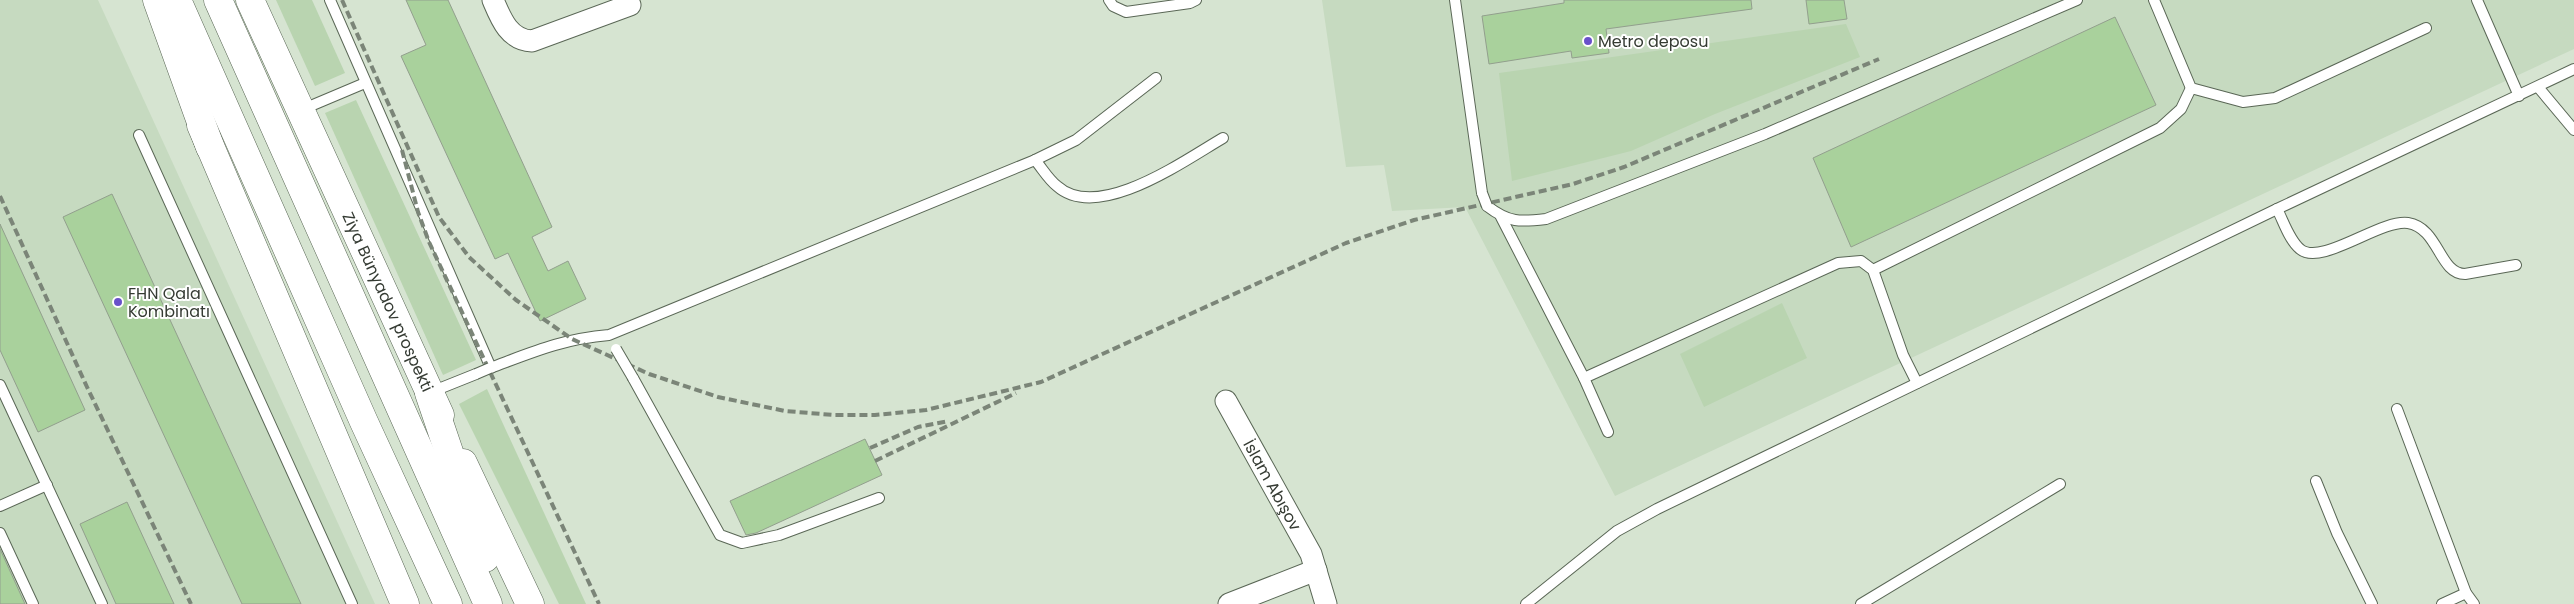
<svg xmlns="http://www.w3.org/2000/svg" width="2574" height="604" viewBox="0 0 2574 604" font-family="Poppins,sans-serif">
	<style>
		.built { fill: #c6dac0 }
		.green { fill: #b9d4b0 }
		.building { fill: #a9d19c; stroke: #929f8d }
		.lines { fill: none; stroke-linecap: round; stroke-linejoin: round }
		.service-casing { stroke: #5a6756; stroke-width: 12 }
		.minor-casing { stroke: #5a6756; stroke-width: 23 }
		.secondary-casing { stroke: #5a6756; stroke-width: 29 }
		.primary-casing { stroke: #5a6756; stroke-width: 29 }
		.service { stroke: #fff; stroke-width: 10 }
		.minor { stroke: #fff; stroke-width: 21 }
		.secondary { stroke: #fff; stroke-width: 28 }
		.primary { stroke: #fff; stroke-width: 28 }
		.rail { stroke: #7b8578; stroke-width: 4; stroke-dasharray: 8 4; stroke-linecap: butt }
		.service-bridge-casing { stroke: #5a6756; stroke-width: 12; stroke-linecap: butt }
		.service-bridge { stroke: #fff; stroke-width: 10 }
		.poi-dot { fill: #6951ca; stroke: #fff; stroke-width: 2 }
		.labels { text-anchor: middle; stroke-width: 4; stroke-linejoin: round; paint-order: stroke }
		.poi-label { font-size: 16px; fill: #353b33; stroke: #fff; text-anchor: start }
		.street-label { font-size: 16px; fill: #353b33; stroke: #fff }
	</style>
	<rect width="100%" height="100%" fill="#d6e4d1"/>
	<g class="built">
		<path d="M0,0H98L375,604H0Z"/>
		<path d="M1322,0H2574V49L1615,496L1465,207L1392,211L1384,165L1346,167Z"/>
	</g>
	<g class="green">
		<path d="M276,0H312L345,73L315,86Z"/>
		<path d="M1846,24L1860,57L1715,114L1631,151L1512,181L1499,73Z"/>
		<path d="M356,100L476,360L443,375L325,113Z"/>
		<path d="M1782,303L1807,358L1704,407L1680,354Z"/>
		<path d="M487,389L586,604H559L459,404Z"/>
	</g>
	<g class="building">
		<path d="M406,0H448L552,227L532,237L548,271L568,261L586,299L540,321L508,253L495,259L401,56L426,45Z"/>
		<path d="M1564,0H1751L1752,9L1606,29L1609,53L1572,58L1571,51L1489,64L1482,16L1564,3Z"/>
		<path d="M1806,0H1844L1847,19L1809,24Z"/>
		<path d="M2115,17L2156,105L1851,247L1813,158Z"/>
		<path d="M112,194L301,604H242L63,217Z"/>
		<path d="M0,224L85,410L38,432L0,350Z"/>
		<path d="M865,439L882,475L756,533L746,535L730,501Z"/>
		<path d="M127,502L174,604H116L80,524Z"/>
		<path d="M0,549L25,604H0Z"/>
	</g>
	<g class="lines">
		<defs>
			<g id="service">
				<path d="M330,0L491,368"/>
				<path d="M1109,0L1113,6L1126,12L1190,3L1196,0"/>
				<path d="M1455,0L1482,193"/>
				<path d="M2154,0L2191,88L2243,102L2275,98L2426,28"/>
				<path d="M2477,0L2519,96"/>
				<path d="M2538,87L2574,130"/>
				<path d="M301,110L365,83"/>
				<path d="M139,135L352,604"/>
				<path d="M1035,160C1042,168 1048,179 1057,186C1098,223 1185,160 1223,138"/>
				<path d="M1487,206C1509,223 1520,222 1546,219L1765,134L2077,0"/>
				<path d="M2277,209C2283,220 2289,240 2300,249C2321,267 2380,219 2408,223C2439,228 2439,274 2465,274L2516,265"/>
				<path d="M1501,217L1584,378L1608,432"/>
				<path d="M1873,270L2160,128L2181,109L2191,88"/>
				<path d="M490,368C533,352 562,339 609,335L1035,160L1076,140L1156,78"/>
				<path d="M633,378L720,535L742,543L779,535L879,498"/>
				<path d="M1584,378L1838,263L1861,261L1873,270L1903,355L1917,383"/>
				<path d="M0,385L102,604"/>
				<path d="M431,392L476,374"/>
				<path d="M2397,409L2466,593L2474,604"/>
				<path d="M2316,481L2337,533L2372,604"/>
				<path d="M0,506L47,485"/>
				<path d="M0,533L33,604"/>
				<path d="M1526,604L1617,531L1657,509L2277,209L2574,69"/>
				<path d="M1861,604L2060,484"/>
				<path d="M2442,604L2466,593"/>
			</g>
			<g id="minor">
				<path d="M493,0C501,19 509,40 532,41L630,5"/>
				<path id="s1" d="M1226,401L1311,554L1326,604"/>
				<path d="M1229,604L1316,570"/>
			</g>
			<g id="secondary">
				<path id="s2" d="M250,0L440,415"/>
				<path d="M201,125L405,604"/>
				<path d="M463,463L530,604"/>
			</g>
			<g id="primary">
				<path d="M157,0L210,147"/>
				<path d="M177,0L364,422L448,604"/>
				<path d="M218,0L488,604"/>
				<path d="M429,393L485,558"/>
			</g>
		</defs>
		<use href="#service" class="service-casing"/>
		<use href="#minor" class="minor-casing"/>
		<use href="#secondary" class="secondary-casing"/>
		<use href="#primary" class="primary-casing"/>
		<use href="#service" class="service"/>
		<use href="#minor" class="minor"/>
		<use href="#secondary" class="secondary"/>
		<use href="#primary" class="primary"/>
		<g class="rail">
			<path d="M342,0L439,217L469,257L516,300L572,339L649,374L718,397L785,411L834,415H875L926,410L1041,382L1346,243L1414,220L1573,184L1624,167L1879,59"/>
			<path d="M402,150L418,212L429,242L599,604"/>
			<path d="M0,196L87,387L191,604"/>
			<path d="M870,448L918,427L949,421"/>
			<path d="M875,461L1016,393"/>
		</g>
		<defs>
			<g id="service-bridge">
				<path d="M1482,193L1487,206"/>
				<path d="M616,349L633,378"/>
				<path d="M476,374L490,368"/>
			</g>
		</defs>
		<use href="#service-bridge" class="service-bridge-casing"/>
		<use href="#service-bridge" class="service-bridge"/>
	</g>
	<g class="poi-dot">
		<circle cx="1588" cy="41" r="5"/>
		<circle cx="118" cy="302" r="5"/>
	</g>
	<g class="labels">
		<g class="poi-label">
			<text x="1598" y="47">Metro deposu</text>
			<text x="128" y="299">FHN Qala<tspan x="128" dy="18">Kombinatı</tspan></text>
		</g>
		<g class="street-label">
			<text dy="6" stroke="none"><textPath href="#s2" startOffset="332">Ziya Bünyadov prospekti</textPath></text>
			<text dy="6" stroke="none"><textPath href="#s1" startOffset="96">İslam Abışov</textPath></text>
		</g>
	</g>
</svg>
